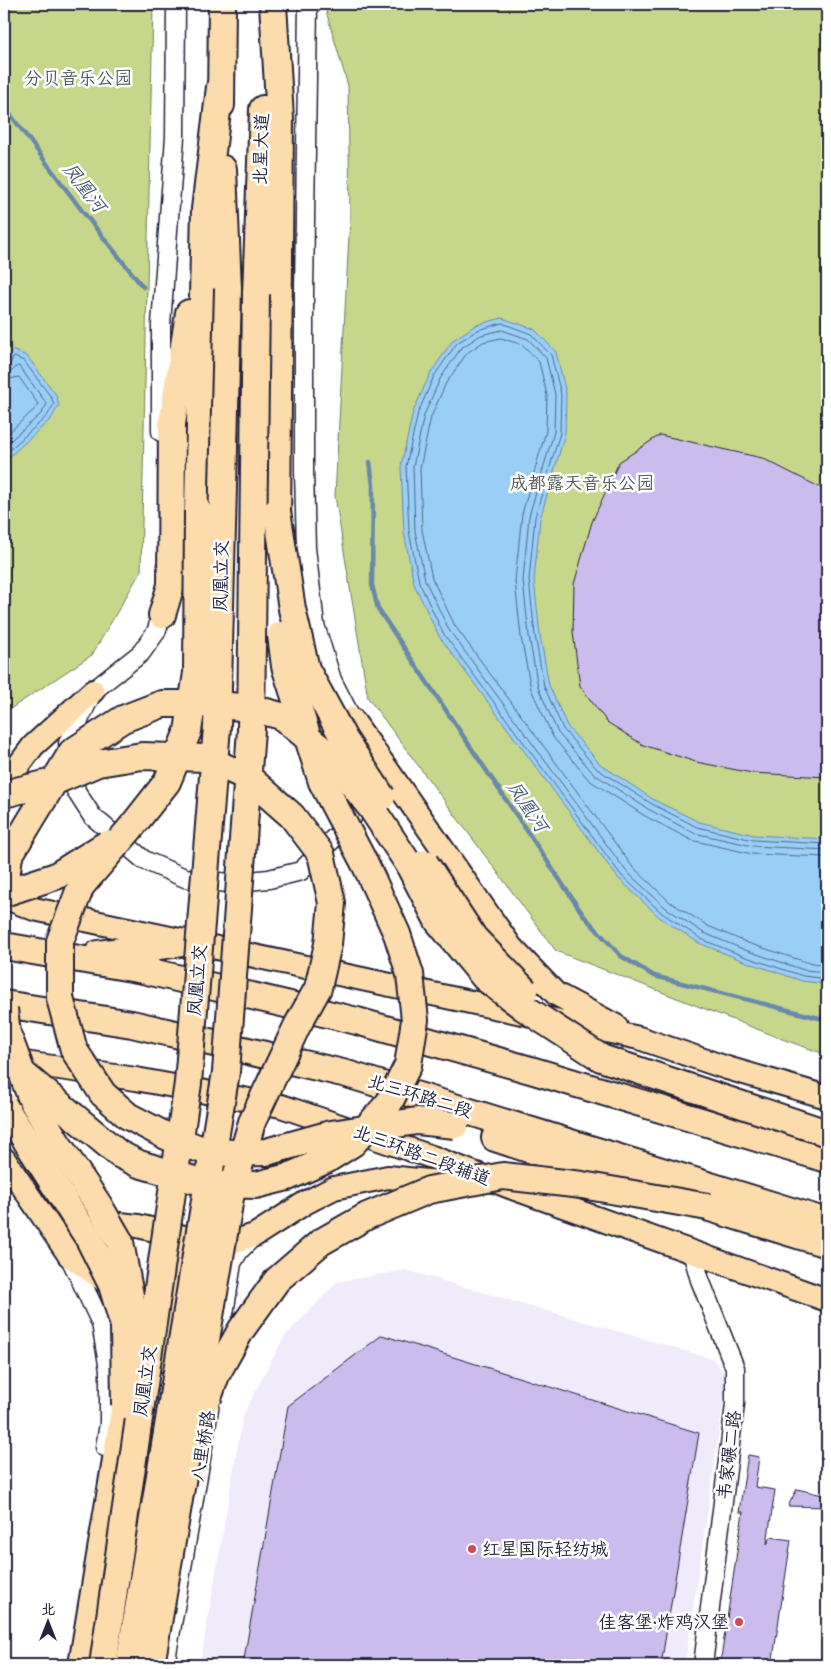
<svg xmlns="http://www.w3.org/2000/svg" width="831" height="1669" viewBox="0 0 831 1669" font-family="Kalam,'LXGW WenKai TC',sans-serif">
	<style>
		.built { fill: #efebfa }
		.green { fill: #c6d78b; stroke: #747c63 }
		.water { fill: #99cef7; stroke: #6989ac }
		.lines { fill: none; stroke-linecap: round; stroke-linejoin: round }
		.shore { stroke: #526786; stroke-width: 1 }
		.stream { stroke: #6989ac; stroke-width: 4.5 }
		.building { fill: #cbbced; stroke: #22223b }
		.minor-casing { stroke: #22223b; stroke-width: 21 }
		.major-casing { stroke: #22223b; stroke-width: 26 }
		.highway-casing { stroke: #22223b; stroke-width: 30 }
		.minor { stroke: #fff; stroke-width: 18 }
		.major { stroke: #fcdcac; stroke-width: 22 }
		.highway { stroke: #fcdcac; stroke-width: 26 }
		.highway-bridge-casing { stroke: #22223b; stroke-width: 30; stroke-linecap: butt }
		.highway-bridge { stroke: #fcdcac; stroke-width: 26 }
		.poi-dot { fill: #d1495b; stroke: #fff; stroke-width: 2 }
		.labels { text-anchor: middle; stroke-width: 5; stroke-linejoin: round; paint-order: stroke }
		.park-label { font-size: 18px; fill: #535853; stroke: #fff }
		.street-label { font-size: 18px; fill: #22223b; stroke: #fff }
		.poi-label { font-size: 18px; fill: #22223b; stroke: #fff; text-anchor: start }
		.water-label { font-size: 19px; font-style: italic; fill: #4c5e7d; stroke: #fff }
	</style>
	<rect width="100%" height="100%" fill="#fff"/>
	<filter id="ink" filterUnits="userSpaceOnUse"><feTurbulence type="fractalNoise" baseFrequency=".02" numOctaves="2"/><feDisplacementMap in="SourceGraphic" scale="10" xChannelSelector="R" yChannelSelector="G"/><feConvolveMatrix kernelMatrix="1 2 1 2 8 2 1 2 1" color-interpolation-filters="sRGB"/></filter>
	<g filter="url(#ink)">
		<path class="built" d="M406,1270L713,1359L727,1377L685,1665H200L243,1415L284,1337L337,1282Z"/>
		<g class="green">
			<path d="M4,4H153L141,571L92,655L4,713Z"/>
			<path d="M326,4H827V1055L785,1040L556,951L368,698L335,496L350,217L348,86L326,11Z"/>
		</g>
		<g class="water">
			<path d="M502,318L534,329L556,352L566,393L565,434L540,519L534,580L540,635L549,685L567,726L600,764L654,800L699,822L754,835L827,839V984L802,981L741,960L699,943L659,917L618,878L439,636L414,584L404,532L401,466L413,412L430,374L453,340L476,325Z"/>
			<path d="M12,350L27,356L56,395L59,405L51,419L9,457L4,474V368Z"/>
		</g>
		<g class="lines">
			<g class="shore">
				<path d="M4,366L9,365L14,357L24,361L51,397L54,404L47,416L6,453L4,457"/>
				<path d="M4,373L12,371L17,366H19L47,404L42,413L4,446"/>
				<path d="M4,380L19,377L38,404L36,408L4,437"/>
				<path d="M827,844L753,840L697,827L652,804L597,769L563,729L544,686L535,635L529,580L535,517L560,433L561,394L551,355L531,334L502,323L478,330L457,343L434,376L418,413L406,466L409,531L419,582L443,633L621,875L662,913L701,939L743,956L803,976L827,979"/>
				<path d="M827,850L753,846L694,833L648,809L594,774L558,733L538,687L529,636L523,581L529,516L554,432L555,394L546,358L528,339L502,330L481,335L461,348L440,379L424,415L413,467L415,531L425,580L449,630L626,871L666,908L704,933L745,950L804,970L827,972"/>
				<path d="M827,857L752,854L691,840L645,816L589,780L553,737L531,689L521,637L515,581L522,514L546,431L547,395L539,362L523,345L501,338L483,342L467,353L446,383L431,417L420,468L422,530L432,578L455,626L632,866L670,902L708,926L748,943L806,962L827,965"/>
			</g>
			<g class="stream">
				<path d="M4,106L83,212L143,287"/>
				<path d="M370,462L373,486L372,585L378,609L584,916L621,956L654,976L827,1020"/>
			</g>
		</g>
		<g class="building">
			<path d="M660,435L762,458L823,489L827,493V777L752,773L696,762L643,745L607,722L580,686L573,632L574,584L592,522L619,462Z"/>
			<path d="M382,1335L699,1433L661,1665H243L288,1406Z"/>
			<path d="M748,1455L759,1457L755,1487L775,1490L767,1544L771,1537L791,1540L772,1665H720L743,1512H739Z"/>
			<path d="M797,1489L827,1496V1507L788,1506Z"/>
		</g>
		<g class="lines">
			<defs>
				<g id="minor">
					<path d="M308,4L304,293V471L306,548L315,625L332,680L352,719L353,730"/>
					<path d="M161,432V324L175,137L176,4"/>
					<path d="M162,606V615L156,632L141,653L93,691L68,743L76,791L92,816L144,860L185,878L228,883L269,879L301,871L351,821L356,802L355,784"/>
					<path d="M692,1252L700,1280L735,1368V1404L703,1665"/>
					<path d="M69,1256L101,1323L109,1370V1424L105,1447"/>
					<path d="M165,1665L202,1453L232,1263L239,1251L255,1235"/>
				</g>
				<g id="major">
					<path d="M352,719L511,947L556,994L616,1026"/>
					<path d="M4,785L33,746L93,691"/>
					<path d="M4,897L34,909L639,1038L727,1068L827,1097"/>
					<path d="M4,1060L136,1079L281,1106L432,1157L518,1190L827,1300"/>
					<path d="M4,1159L69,1255L113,1287"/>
					<path d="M69,1255L101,1232L120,1224L138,1226L213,1244L229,1243L255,1235L305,1203L334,1188L388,1177L448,1183"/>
					<path d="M148,1315C162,1331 165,1340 166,1361"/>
					<path d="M168,1347L183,1237"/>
				</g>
				<g id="highway">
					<path d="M273,4L280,118L277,533"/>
					<path d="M221,105L222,4"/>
					<path d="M223,169L228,289"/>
					<path d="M256,294L263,109"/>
					<path d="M198,511L205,209L220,87"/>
					<path d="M162,615L171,585L172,424L189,313"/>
					<path d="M4,946L143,970L357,1021L534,1071L827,1159"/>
					<path d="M98,954L189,942"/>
					<path d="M4,1004L132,1024L347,1074L827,1222"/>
					<path d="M495,1138L648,1188"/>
					<path d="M687,1201L827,1244"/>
					<path d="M82,1665L125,1405"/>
				</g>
			</defs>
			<use href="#minor" class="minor-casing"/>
			<use href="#major" class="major-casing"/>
			<use href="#highway" class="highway-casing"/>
			<use href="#minor" class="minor"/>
			<use href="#major" class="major"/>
			<use href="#highway" class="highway"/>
			<defs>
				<g id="highway-bridge">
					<path d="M198,511L197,673L188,731L167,782L130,829L81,886L60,941V998L74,1050L103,1094L128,1116L166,1136L200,1149L230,1153L266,1152L331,1134L417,1121L455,1125"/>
					<path d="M277,511L292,609L306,669L344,739L382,797"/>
					<path d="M4,794L53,782L98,763L142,756L205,758L249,778L292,816L321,854L332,903L328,944L318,988L297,1026L252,1122L230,1198L151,1665"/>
					<path d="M425,863L474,938L525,991"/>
					<path d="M4,892L9,856L72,752L123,719L162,704H207L252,708L281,716L331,757L372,809L408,863L438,921L485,978L523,1007L601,1058L827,1133"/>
					<path d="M4,893L56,876L107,844"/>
					<path d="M4,1009L7,1033L32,1100L56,1141L98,1204L120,1242L135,1322L131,1357"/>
					<path d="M4,1058L119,1154L139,1164L194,1180L220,1184L256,1185L288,1177L326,1160L353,1143L389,1103L408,1065L415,1020L410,974L397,934L367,868L322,782L285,666L281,635"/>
					<path d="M4,1106L89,1239L112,1285L124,1326L125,1405"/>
					<path d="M208,1398L216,1375L241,1330L277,1280L321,1242L367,1216L429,1190L503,1176L582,1185L708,1207"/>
					<path d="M103,1665L188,1083L217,727L228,289"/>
					<path d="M129,1665L226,1072L251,730L256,294"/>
				</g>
			</defs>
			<use href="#highway-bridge" class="highway-bridge-casing"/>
			<use href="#highway-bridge" class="highway-bridge"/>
		</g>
	</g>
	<g class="poi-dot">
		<circle cx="472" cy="1549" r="5"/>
		<circle cx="739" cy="1622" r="5"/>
	</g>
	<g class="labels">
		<g class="park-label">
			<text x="78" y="84">分贝音乐公园</text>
			<text x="582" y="489">成都露天音乐公园</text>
		</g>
		<g class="street-label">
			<text transform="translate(261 149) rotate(-88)" y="6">北星大道</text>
			<text transform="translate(221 576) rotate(-89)" y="6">凤凰立交</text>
			<text transform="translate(197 980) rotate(-85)" y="6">凤凰立交</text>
			<text transform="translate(420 1096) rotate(17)" y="6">北三环路二段</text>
			<text transform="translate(422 1155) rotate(20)" y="6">北三环路二段辅道</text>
			<text transform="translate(145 1381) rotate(-82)" y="6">凤凰立交</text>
			<text transform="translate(203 1446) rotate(-81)" y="6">八里桥路</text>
			<text transform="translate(729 1455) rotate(-83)" y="6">韦家碾二路</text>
		</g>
		<g class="poi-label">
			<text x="482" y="1555">红星国际轻纺城</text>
			<text x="729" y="1628" text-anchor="end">佳客堡·炸鸡汉堡</text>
		</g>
		<g class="water-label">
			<text transform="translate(85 187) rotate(52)" y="7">凤凰河</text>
			<text transform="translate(528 806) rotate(56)" y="7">凤凰河</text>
		</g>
	</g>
	<rect width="831" height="1669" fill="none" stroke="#fff" stroke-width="20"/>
	<rect x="10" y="10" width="811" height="1649" fill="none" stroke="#22223b" stroke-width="2" filter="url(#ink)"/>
	<g transform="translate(48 1622)" stroke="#ffffff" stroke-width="4" paint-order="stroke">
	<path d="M0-4L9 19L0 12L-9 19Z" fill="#22223b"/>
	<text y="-8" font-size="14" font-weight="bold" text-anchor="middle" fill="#22223b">北</text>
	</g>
</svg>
